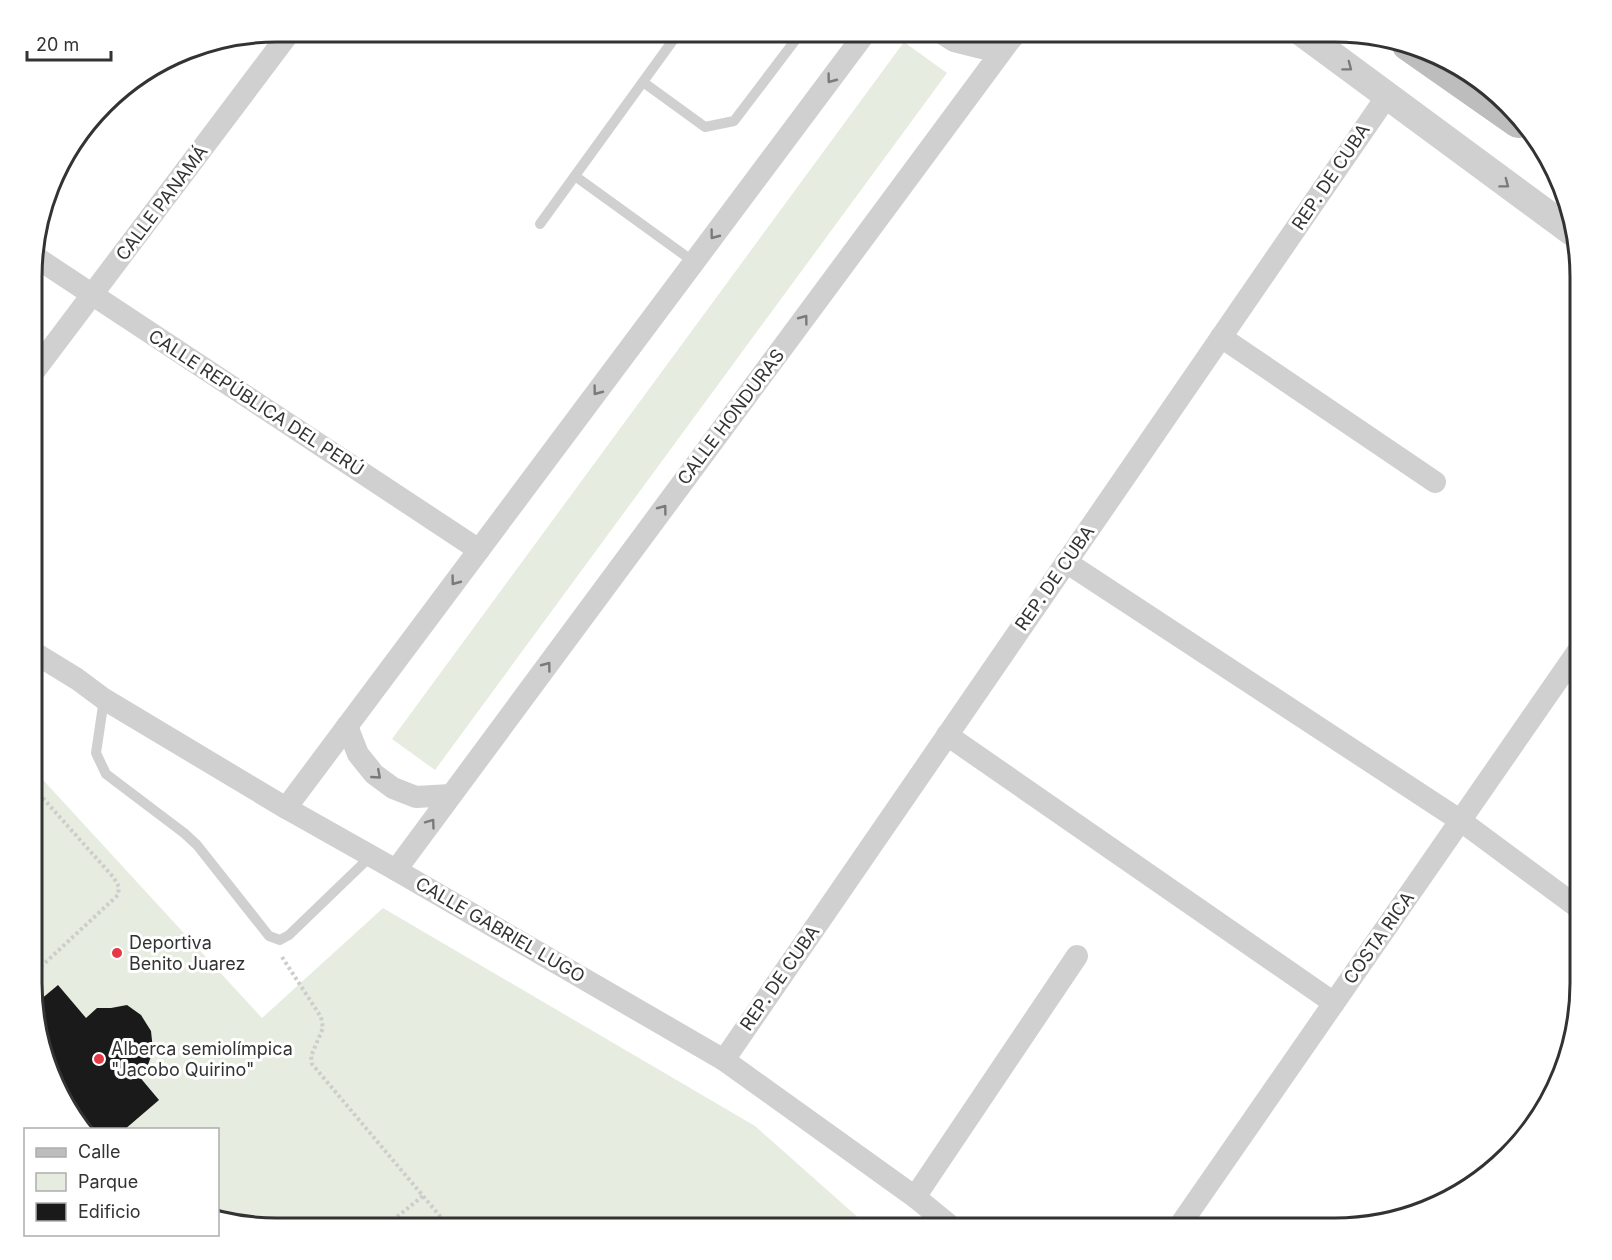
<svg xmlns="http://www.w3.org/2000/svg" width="1612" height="1260" viewBox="0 0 1612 1260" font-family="Inter,sans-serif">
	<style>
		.green { fill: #e6ecdf }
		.building { fill: #1a1a1a }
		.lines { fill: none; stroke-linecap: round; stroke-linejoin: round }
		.path { stroke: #cdcdcd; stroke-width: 4; stroke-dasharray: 3 3; stroke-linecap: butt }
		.service { stroke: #d0d0d0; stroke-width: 10 }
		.minor { stroke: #d0d0d0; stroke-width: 22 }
		.tertiary { stroke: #d0d0d0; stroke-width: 28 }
		.secondary { stroke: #bdbdbd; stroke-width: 32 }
		.oneway { stroke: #7a7a7a }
		.poi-dot { fill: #e63946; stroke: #fff; stroke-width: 2 }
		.labels { text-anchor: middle; stroke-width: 6; stroke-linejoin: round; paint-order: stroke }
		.street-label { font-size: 18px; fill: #333; stroke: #fff }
		.poi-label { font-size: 18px; fill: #333; stroke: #fff; text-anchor: start }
		.rim { fill: none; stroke: #333; stroke-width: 3 }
	</style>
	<rect width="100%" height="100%" fill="#fff"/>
	<g class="green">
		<path d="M904,42L947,73L435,770L392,739Z"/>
		<path d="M33,769L262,1018L383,908L755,1126L870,1228H261L218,1218V1130L86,1129L57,1092L32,999Z"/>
	</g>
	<path class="building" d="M58,985L86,1018L97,1008H111L127,1005L141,1015L151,1031L153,1050L147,1068L138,1075L159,1100L124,1130H86L57,1092L34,1005Z"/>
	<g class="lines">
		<g class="path">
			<path d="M282,957L321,1017L323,1028L311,1056L312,1064L450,1228"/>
			<path d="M32,975L118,895L119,887L114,878L33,787"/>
			<path d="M383,1228L423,1196"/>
		</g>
		<g class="service">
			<path d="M643,82L705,127L734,121L797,38L798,32"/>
			<path d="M575,176L694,262"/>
			<path d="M540,224L679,32"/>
			<path d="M104,699L96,753L106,774L184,833L197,845L269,936L280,940L289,935L371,856"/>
		</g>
		<g class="minor">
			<path d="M940,32L954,41L982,48L1012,38"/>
			<path d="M34,256L479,550"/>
			<path d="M1221,337L1435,482"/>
			<path d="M33,373L290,32"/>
			<path d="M1066,562L1461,821L1580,909"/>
			<path d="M33,652L77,679L104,699L286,808L396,870L724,1060L915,1197L953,1228"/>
			<path d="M347,726L358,754L374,774L393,788L416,797L451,795"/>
			<path d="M947,735L1334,1003"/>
			<path d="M286,808L866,32"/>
			<path d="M396,870L1016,32"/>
			<path d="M724,1060L1387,96"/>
			<path d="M915,1197L1077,956"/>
			<path d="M1178,1228L1580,648"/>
		</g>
		<path class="tertiary" d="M1301,32L1572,232"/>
		<path class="secondary" d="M1408,45L1518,122"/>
	</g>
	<defs><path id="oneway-chevron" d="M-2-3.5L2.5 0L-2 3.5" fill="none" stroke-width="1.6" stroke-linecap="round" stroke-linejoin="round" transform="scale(1.5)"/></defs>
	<g class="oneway">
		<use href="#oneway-chevron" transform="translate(1348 67) rotate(37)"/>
		<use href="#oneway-chevron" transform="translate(831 79) rotate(127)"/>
		<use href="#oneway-chevron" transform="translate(1505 184) rotate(37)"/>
		<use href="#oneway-chevron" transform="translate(714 235) rotate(127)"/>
		<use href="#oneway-chevron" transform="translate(804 319) rotate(-53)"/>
		<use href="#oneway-chevron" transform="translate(597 391) rotate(127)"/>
		<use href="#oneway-chevron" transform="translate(663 509) rotate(-53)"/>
		<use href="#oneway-chevron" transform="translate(455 581) rotate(127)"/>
		<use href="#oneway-chevron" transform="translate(547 666) rotate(-53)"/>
		<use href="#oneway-chevron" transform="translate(377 775) rotate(41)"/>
		<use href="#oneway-chevron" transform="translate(431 823) rotate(-54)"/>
	</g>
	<g class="poi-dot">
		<circle cx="117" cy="953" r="6"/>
		<circle cx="99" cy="1059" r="6"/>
	</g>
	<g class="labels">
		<g class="street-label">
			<text transform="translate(1331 177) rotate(-56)" y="6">REP. DE CUBA</text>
			<text transform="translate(162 203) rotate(-53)" y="6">CALLE PANAMÁ</text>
			<text transform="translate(256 403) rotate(33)" y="6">CALLE REPÚBLICA DEL PERÚ</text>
			<text transform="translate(731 417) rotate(-53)" y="6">CALLE HONDURAS</text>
			<text transform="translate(1055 578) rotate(-55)" y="6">REP. DE CUBA</text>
			<text transform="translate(500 930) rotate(30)" y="6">CALLE GABRIEL LUGO</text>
			<text transform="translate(1379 938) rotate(-55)" y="6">COSTA RICA</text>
			<text transform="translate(780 978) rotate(-55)" y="6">REP. DE CUBA</text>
		</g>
		<g class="poi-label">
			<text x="129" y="949">Deportiva<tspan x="129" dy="21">Benito Juarez</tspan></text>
			<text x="111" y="1055">Alberca semiolímpica<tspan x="111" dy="21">"Jacobo Quirino"</tspan></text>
		</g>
	</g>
	<path d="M0 0H1612V1260H0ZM277 42H1335A235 235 0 0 1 1570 277V983A235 235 0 0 1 1335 1218H277A235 235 0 0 1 42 983V277A235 235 0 0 1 277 42Z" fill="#fff" fill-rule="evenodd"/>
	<path class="rim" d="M277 42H1335A235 235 0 0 1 1570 277V983A235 235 0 0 1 1335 1218H277A235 235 0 0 1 42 983V277A235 235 0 0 1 277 42Z"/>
	<rect x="24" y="1128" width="195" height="108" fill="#ffffff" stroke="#adadad" stroke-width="1.5"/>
	<rect x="36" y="1148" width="30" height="9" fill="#bdbdbd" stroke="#adadad" stroke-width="1.5"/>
	<text x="78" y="1158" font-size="18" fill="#333333">Calle</text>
	<rect x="36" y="1173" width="30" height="18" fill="#e6ecdf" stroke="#adadad" stroke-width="1.5"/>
	<text x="78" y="1188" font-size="18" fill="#333333">Parque</text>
	<rect x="36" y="1203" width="30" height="18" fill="#1a1a1a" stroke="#adadad" stroke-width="1.5"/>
	<text x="78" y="1218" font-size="18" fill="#333333">Edificio</text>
	<path d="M27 51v9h84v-9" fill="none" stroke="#333333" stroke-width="3"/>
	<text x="36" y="51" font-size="18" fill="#333333" stroke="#ffffff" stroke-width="4.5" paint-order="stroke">20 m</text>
</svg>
